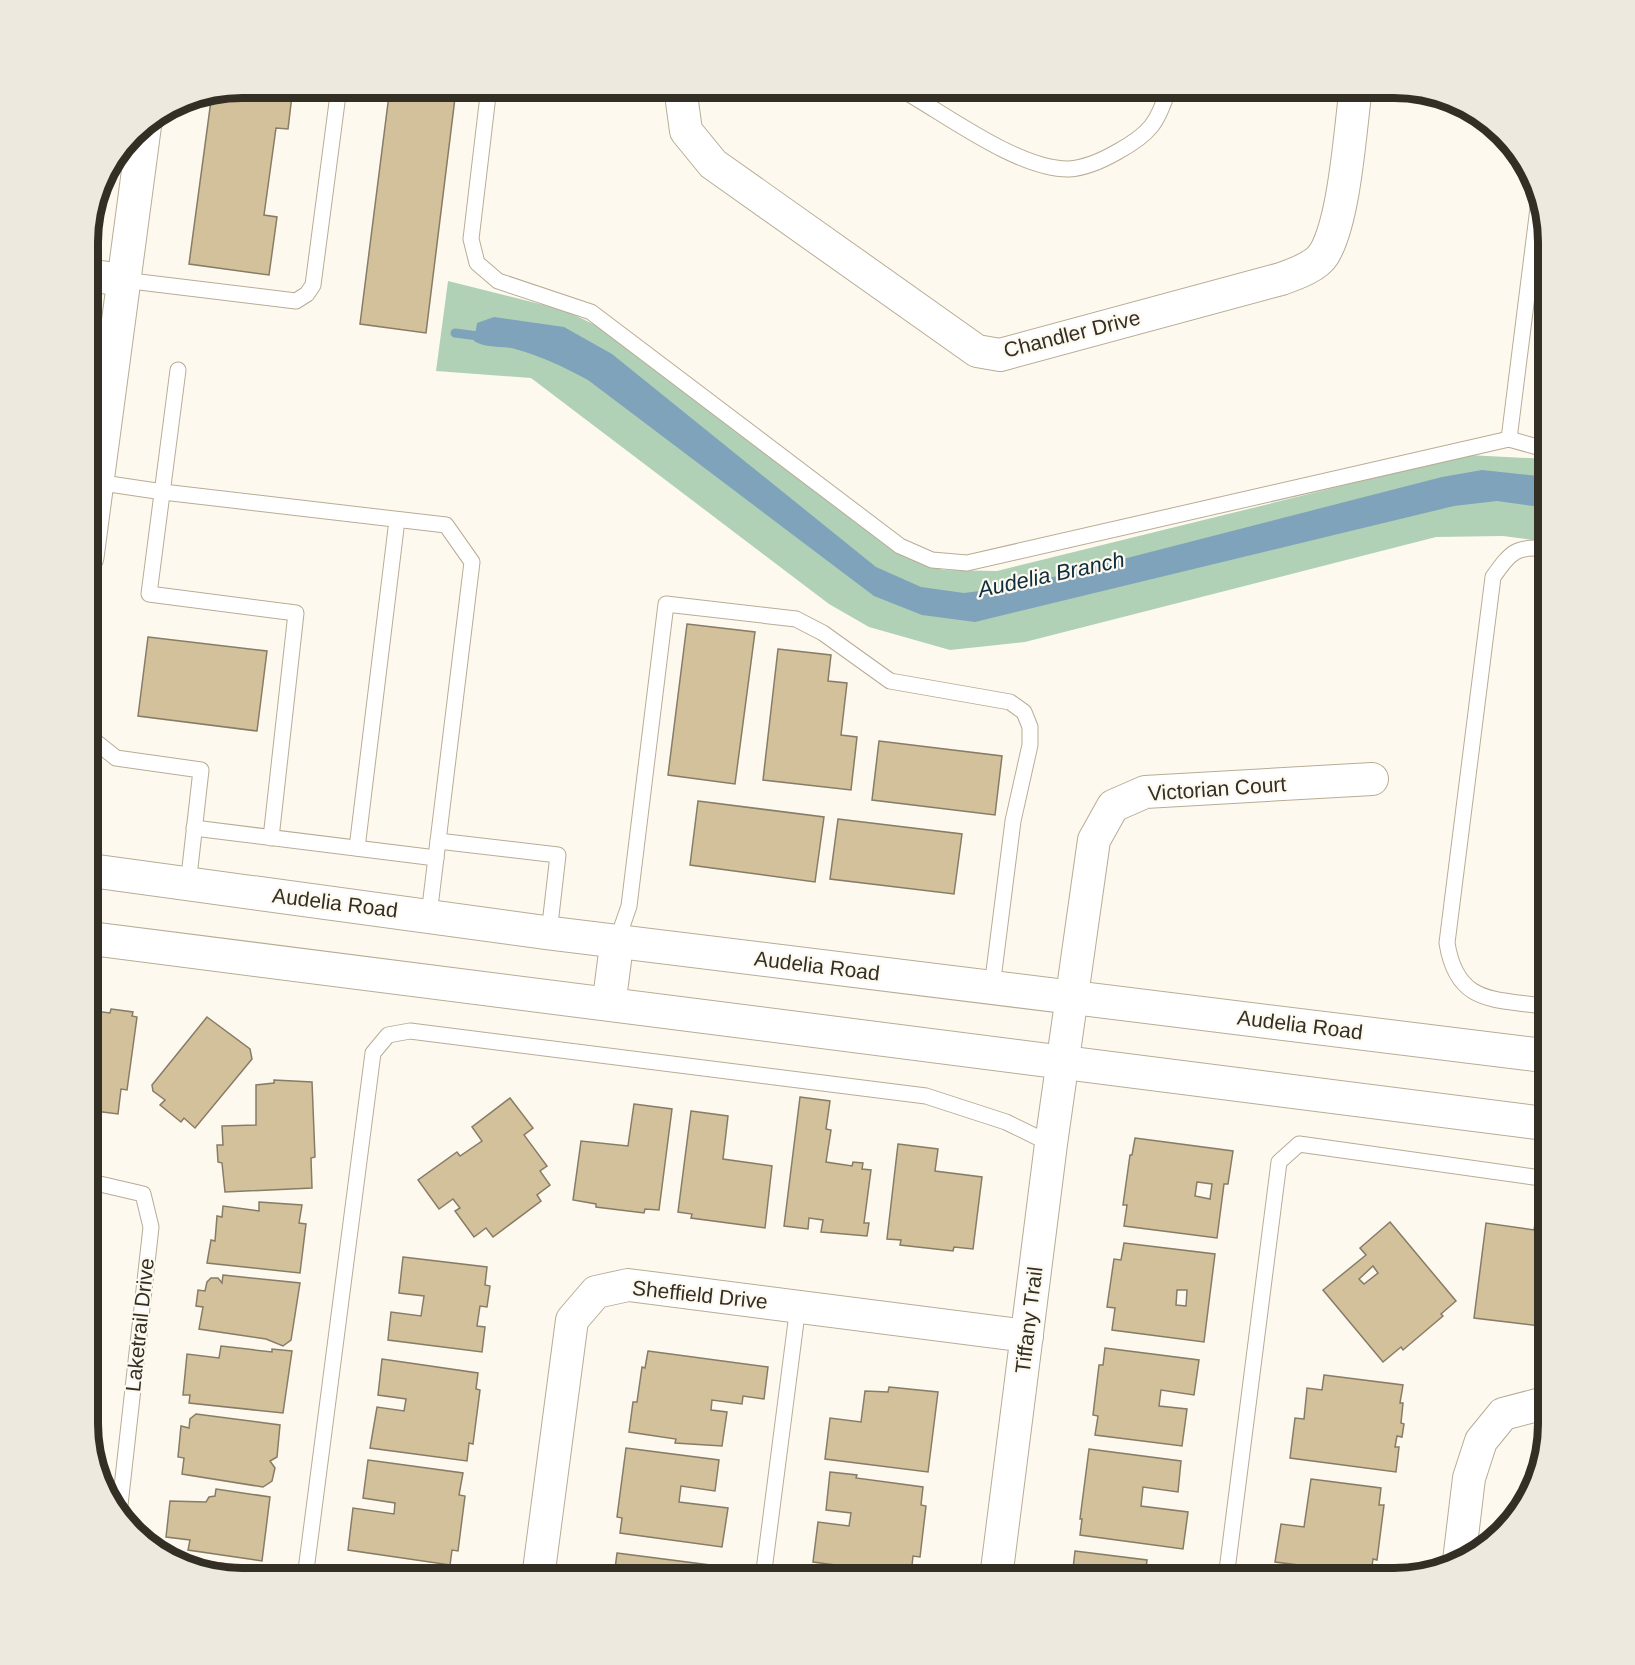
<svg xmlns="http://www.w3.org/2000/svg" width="1635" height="1665" viewBox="0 0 1635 1665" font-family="Arial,sans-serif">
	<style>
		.green { fill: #b0d1b6 }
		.water { fill: #7ea3bb }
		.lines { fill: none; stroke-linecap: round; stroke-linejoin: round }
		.stream { stroke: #7ea3bb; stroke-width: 9 }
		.building { fill: #d3c19c; stroke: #877c66; stroke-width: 1.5; fill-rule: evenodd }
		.service-casing { stroke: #b8ac95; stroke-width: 17 }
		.minor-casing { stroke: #b8ac95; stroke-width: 34 }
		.tertiary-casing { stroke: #b8ac95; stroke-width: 35 }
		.secondary-casing { stroke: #b8ac95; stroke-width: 35 }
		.service { stroke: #fff; stroke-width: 15 }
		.minor { stroke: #fff; stroke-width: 32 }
		.tertiary { stroke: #fff; stroke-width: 33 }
		.secondary { stroke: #fff; stroke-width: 33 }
		.labels { text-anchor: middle; stroke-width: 4.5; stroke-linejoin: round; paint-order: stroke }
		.street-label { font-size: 21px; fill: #332f25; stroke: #fef9ef }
		.water-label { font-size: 22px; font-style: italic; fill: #0d2e40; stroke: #fef9ef }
		.rim { fill: none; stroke: #332f25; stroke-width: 8 }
	</style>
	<rect width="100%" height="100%" fill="#fef9ef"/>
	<path class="green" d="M448,281L564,310L616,335L888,547L943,570L997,571L1467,455L1548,459V542L1503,536L1436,537L1025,642L950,650L869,627L829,604L531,378L436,371Z"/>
	<path class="water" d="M494,317L564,327L612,354L876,567L921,587L964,593L1018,586L1442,477L1482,470L1548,477V508L1497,501L1454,506L975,622L922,615L874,596L588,380C564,367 541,356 515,349C500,345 487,349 474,341L477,323Z"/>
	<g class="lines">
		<path class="stream" d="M455,333L486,337"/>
	</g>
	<g class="building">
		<path d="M242,87H293L288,129L276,128L264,215L277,217L269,275L189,264L212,93Z"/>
		<path d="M390,87L456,90L426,333L360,324Z"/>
		<path d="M687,624L755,632L735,784L668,775Z"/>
		<path d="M148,637L267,651L257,731L138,716Z"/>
		<path d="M778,649L831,655L828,681L847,683L841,735L857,737L851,790L763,780Z"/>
		<path d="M879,741L1002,756L995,815L872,800Z"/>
		<path d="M698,801L824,817L815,882L690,865Z"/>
		<path d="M838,819L962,834L954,894L830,879Z"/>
		<path d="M111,1009L133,1012L132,1016L137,1017L127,1090L121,1089L118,1114L87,1110V1010L110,1013Z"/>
		<path d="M207,1017L250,1049L252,1059L195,1128L184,1118L181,1122L160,1105L165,1100L153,1091L152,1085Z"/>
		<path d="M274,1080L312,1082L315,1157L311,1158L312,1188L225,1192L222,1163L218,1162L217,1145H223L222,1126L256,1125V1085L274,1083Z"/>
		<path d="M800,1097L830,1101L826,1129L831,1130L826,1162L852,1166L853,1162L863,1163L862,1169L871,1170L864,1223H869L867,1236L821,1232L823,1220L809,1218L808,1229L784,1226Z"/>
		<path d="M510,1098L533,1128L524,1135L547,1166L540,1171L550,1185L537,1195L541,1201L493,1237L486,1228L474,1237L455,1211L460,1208L453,1199L439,1209L418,1180L457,1152L460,1156L482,1141L472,1127Z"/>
		<path d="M634,1104L672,1109L659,1210L645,1209L644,1213L596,1207V1204L573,1200L581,1141L628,1146Z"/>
		<path d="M691,1111L728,1116L723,1159L772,1166L765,1228L691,1218L692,1214L678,1212Z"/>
		<path d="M1135,1138L1233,1151L1228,1184H1224L1217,1238L1124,1226L1127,1205H1123L1130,1155H1132ZM1197,1182L1212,1184L1210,1199L1195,1196Z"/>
		<path d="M898,1144L938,1149L935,1171L982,1177L973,1249L954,1247L953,1251L900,1245L901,1240L887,1239Z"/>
		<path d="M259,1202L302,1205L299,1223L306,1224L300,1273L207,1263L211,1240L215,1241L217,1216L222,1217L223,1206L259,1211Z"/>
		<path d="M1536,1218L1548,1220V1327L1474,1318L1486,1223L1534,1230Z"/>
		<path d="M1390,1222L1456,1301L1441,1314L1443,1316L1403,1350L1401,1347L1383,1362L1323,1290L1366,1255L1360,1248ZM1373,1266L1378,1273L1364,1284L1359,1279Z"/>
		<path d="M1124,1243L1215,1254L1204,1342L1112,1330L1115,1308L1107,1307L1114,1259L1121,1260ZM1177,1290H1187L1186,1306L1176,1305Z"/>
		<path d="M403,1257L487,1267L485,1285L490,1286L487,1307L480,1306L477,1326L485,1327L482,1352L388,1340L391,1312L421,1316L424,1296L399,1293Z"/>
		<path d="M223,1275L300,1283L291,1340L283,1346L266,1339L199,1329L203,1307L196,1306L198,1290L205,1291L207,1282L211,1278H218L222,1283Z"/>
		<path d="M221,1346L272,1352V1349L292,1351L283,1413L189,1403L190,1395H183L187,1354L219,1358Z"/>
		<path d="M1105,1348L1199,1360L1194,1395L1161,1390L1159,1406L1187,1409L1182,1446L1095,1435L1098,1416L1093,1415L1099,1365H1103Z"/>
		<path d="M648,1351L768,1367L764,1399L743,1396L742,1404L712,1400L711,1410L727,1412L722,1446L675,1443L676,1439L629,1432L633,1402H637L642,1367L645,1368Z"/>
		<path d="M382,1359L478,1373L476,1389L480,1390L473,1444L469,1443L467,1461L370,1448L377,1407L404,1411L406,1399L378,1395Z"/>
		<path d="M1324,1375L1403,1385L1400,1403H1403L1401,1423L1404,1424L1402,1437L1397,1436L1395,1447H1399L1396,1472L1290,1458L1295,1418L1304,1419L1307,1388L1322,1390Z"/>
		<path d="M889,1387L938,1392L928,1472L825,1459L830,1418L861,1422L865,1391L888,1392Z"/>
		<path d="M196,1414L280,1425L277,1457L270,1461L275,1468L272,1481L263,1487L182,1474L184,1458L178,1457L181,1426L189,1428L190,1419Z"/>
		<path d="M626,1448L719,1460L715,1491L681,1486L679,1502L728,1508L722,1547L620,1533L622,1518L617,1517Z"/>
		<path d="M1089,1449L1181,1461L1178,1492L1143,1487L1141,1506L1188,1512L1183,1549L1080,1535L1082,1519H1080Z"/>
		<path d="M368,1460L463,1473L459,1495L465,1496L458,1551L452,1550L450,1565L348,1550L353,1508L394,1514L395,1503L363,1498Z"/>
		<path d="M830,1472L857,1475L856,1478L923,1487L921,1505L926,1506L920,1557L913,1556L911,1575L813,1562L818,1522L849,1526L851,1513L826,1510Z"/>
		<path d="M1311,1479L1381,1488L1379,1505H1384L1377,1560L1373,1559L1371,1574L1275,1562L1281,1524L1304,1527Z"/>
		<path d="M216,1489L270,1497L262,1561L188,1550L190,1540L166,1537L170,1501L206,1502L209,1497L215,1496Z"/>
		<path d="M1075,1551L1147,1560L1145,1578H1072Z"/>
		<path d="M617,1553L710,1565L709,1578H610L612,1569H615Z"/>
		<path d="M173,1557L252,1567L255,1578H242L173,1562Z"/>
		<path d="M378,1572L419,1578H377Z"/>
	</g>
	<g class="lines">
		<defs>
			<g id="service">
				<path d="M489,87L471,239L477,263L498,281L591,312L900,546L932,560L967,563L1509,439L1548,450"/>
				<path d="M902,87L904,91C948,116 1020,170 1069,169C1085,168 1103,160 1117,152C1150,134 1158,123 1169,87"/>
				<path d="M123,280L296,301L307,294L313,285L339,87"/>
				<path d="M178,370L149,594L296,613L271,838"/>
				<path d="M1509,439L1540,192"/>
				<path d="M96,482L163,492L446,525L472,562L429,915"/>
				<path d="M1548,549C1516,545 1511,552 1493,577L1447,943C1457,1006 1495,998 1548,1007"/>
				<path d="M87,735L116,758L201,770L188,885"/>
				<path d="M194,828L436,858"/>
				<path d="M438,841L558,855L549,933"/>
				<path d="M357,848L397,520"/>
				<path d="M617,941L629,906L666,604L796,619L823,633L890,681L1010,702L1024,712L1030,727V745L1013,821L992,987"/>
				<path d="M87,1181L143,1194L151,1227L119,1514"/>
				<path d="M305,1578L373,1053L388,1035L410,1031L926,1096L1006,1122L1051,1144"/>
				<path d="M763,1578L798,1306"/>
				<path d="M1226,1578L1279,1162L1299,1144L1548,1179"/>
			</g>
			<g id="minor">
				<path d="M680,87L686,131L713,164L977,351L1000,355L1281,279C1295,274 1316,267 1324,254C1345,219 1350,130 1356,87"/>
				<path d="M87,275L123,280"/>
				<path d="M1459,1561L1469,1478L1481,1441L1503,1414L1541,1404L1548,1405"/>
				<path d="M538,1578L572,1320L596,1292L628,1285L1027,1336"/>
				<path d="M996,1578L1051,1144L1094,840L1113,806L1145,792L1372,779"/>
			</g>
			<path id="tertiary" d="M87,557L145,122"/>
			<g id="secondary">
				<path d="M87,870L549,933L1548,1056"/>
				<path d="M87,938L1548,1124"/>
				<path d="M609,1003L617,941"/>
			</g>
		</defs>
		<use href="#service" class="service-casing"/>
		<use href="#minor" class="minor-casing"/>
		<use href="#tertiary" class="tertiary-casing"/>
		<use href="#secondary" class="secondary-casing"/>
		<use href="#service" class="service"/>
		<use href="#minor" class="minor"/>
		<use href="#tertiary" class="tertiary"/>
		<use href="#secondary" class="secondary"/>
	</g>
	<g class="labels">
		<g class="street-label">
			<text transform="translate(1072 334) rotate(-14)" y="7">Chandler Drive</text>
			<text transform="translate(1217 789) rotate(-4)" y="7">Victorian Court</text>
			<text transform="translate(335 903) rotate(7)" y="7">Audelia Road</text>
			<text transform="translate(817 966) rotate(7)" y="7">Audelia Road</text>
			<text transform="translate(1300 1025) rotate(7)" y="7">Audelia Road</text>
			<text transform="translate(700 1295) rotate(6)" y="7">Sheffield Drive</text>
			<text transform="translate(1029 1320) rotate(-83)" y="7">Tiffany Trail</text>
			<text transform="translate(140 1325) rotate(-84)" y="7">Laketrail Drive</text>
		</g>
		<g class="water-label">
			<text transform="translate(1051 574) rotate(-12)" y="8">Audelia Branch</text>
		</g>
	</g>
	<path d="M0 0H1635V1665H0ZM242 98H1394A144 144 0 0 1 1538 242V1424A144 144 0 0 1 1394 1568H242A144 144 0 0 1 98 1424V242A144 144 0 0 1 242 98Z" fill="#eee9df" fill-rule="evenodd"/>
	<path class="rim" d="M242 98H1394A144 144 0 0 1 1538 242V1424A144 144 0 0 1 1394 1568H242A144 144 0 0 1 98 1424V242A144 144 0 0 1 242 98Z"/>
</svg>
